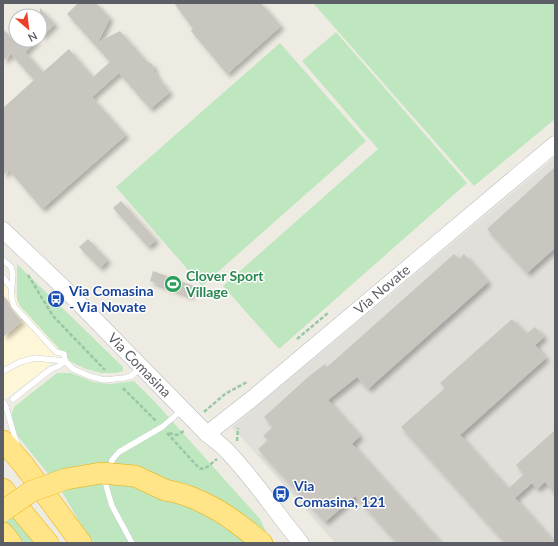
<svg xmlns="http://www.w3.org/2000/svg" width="558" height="546" viewBox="0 0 558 546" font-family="Lato,sans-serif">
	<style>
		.commercial { fill: #fef7d7 }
		.industrial { fill: #e1dfda }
		.green { fill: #bee6bf }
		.building { fill: #c9c6c0; filter: url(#shadow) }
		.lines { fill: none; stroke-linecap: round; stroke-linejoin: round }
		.lane-casing { stroke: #b8babf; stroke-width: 6 }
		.secondary-casing { stroke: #b8bbc1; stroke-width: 17 }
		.highway-casing { stroke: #f0ad00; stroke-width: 22 }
		.path { stroke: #97c7a6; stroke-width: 2.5; stroke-dasharray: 4 2; stroke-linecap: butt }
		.lane { stroke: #fff; stroke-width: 5.5 }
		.secondary { stroke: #fff; stroke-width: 16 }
		.highway { stroke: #ffe588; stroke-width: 21 }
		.highway-bridge-casing { stroke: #f0ad00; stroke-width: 22; stroke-linecap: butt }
		.highway-bridge { stroke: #ffe588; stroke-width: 21 }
		.labels { text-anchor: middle; stroke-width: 3; stroke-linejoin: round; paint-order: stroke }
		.leisure-label { font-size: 14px; font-weight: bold; fill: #27864d; stroke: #fff; text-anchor: start }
		.street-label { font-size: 14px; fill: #5b5e64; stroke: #fff }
		.transit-label { font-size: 14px; font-weight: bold; fill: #164399; stroke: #fff; text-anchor: start }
	</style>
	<defs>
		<filter id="shadow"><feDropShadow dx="3.5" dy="3.5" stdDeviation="2" flood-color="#0004"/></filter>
	</defs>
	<rect width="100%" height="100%" fill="#eeece2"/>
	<path class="commercial" d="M3,268L20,306L64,354L3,401Z"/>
	<path class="industrial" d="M555,157V543H335L232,427Z"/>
	<g class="green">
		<path d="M313,3H555V119L474,186Z"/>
		<path d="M336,32L467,183L279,349L223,286L378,149L302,61Z"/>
		<path d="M280,43L366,141L202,286L116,187Z"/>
		<path d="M17,264L123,367V371L116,373H101L86,369L71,362L20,306L17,300Z"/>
		<path d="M57,373H71L93,382L110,384L134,381L155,402L260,519L271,543H94L85,532L61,490L13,430L10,420L14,407Z"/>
		<path d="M3,499L39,543H22L3,519Z"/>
	</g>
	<g class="building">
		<path d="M78,3H96L110,18L98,42L120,31L148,63H151L154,67V71L157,74L156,75L170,92L150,109L119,73L92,97L126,135L42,209L9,170L3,175V108L34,80L11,54L3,61V29L14,40H38L25,52L43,72L69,49L93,77L110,62L67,14Z"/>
		<path d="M174,3H261L281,26L227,74L191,31L193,29Z"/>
		<path d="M40,8L55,24L40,38Z"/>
		<path d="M555,167V248L527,273L487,229Z"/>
		<path d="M121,201L156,240L148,247L113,208Z"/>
		<path d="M88,239L108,260L100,268L79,247Z"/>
		<path d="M454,254L459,259L464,254L488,282L368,389L357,377L328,400L360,436L352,444L441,543H397L355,496L325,522L258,449L268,440L263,436L273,427L264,417L308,377L325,364L327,367Z"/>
		<path d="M153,271L194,286L190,296L150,281Z"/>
		<path d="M3,295L8,301L11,309L22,321L3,337Z"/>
		<path d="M512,319L526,334L535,327L544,337L535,345L546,358L460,435L508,489L524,474L516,465L555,430V493L545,482L537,489L532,483L515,498L555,543H505L401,427L445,388L440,383Z"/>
	</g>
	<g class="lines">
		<defs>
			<g id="lane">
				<path d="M3,260L11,267L13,274L11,296L14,306L56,352L64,354L65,361"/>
				<path d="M3,277L11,288"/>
				<path d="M3,371L20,362L35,358L65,361L73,369L89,376L104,380L124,378L131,376L140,369"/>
				<path d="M13,399L51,369L59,366L65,361"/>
				<path d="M3,402L6,407L17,445"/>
				<path d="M132,543L112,506L109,496L106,485L112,460L119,452L162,427L182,410"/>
			</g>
			<g id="secondary">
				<path id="s1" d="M3,230L65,289L207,434C214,440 222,445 228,452C255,480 276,513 301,543"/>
				<path id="s2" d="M207,434L253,398L555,144"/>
			</g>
			<g id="highway">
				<path d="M3,441L23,464L81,543"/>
				<path d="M3,489L48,543"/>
				<path d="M165,490C202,496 234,519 262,543"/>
				<path d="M3,533L11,543"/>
			</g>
		</defs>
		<use href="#lane" class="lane-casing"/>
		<use href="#secondary" class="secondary-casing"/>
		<use href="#highway" class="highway-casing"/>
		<g class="path">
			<path d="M28,275L53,316L105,370"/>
			<path d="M297,339L328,313"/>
			<path d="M123,388L156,421"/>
			<path d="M204,412L225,394L247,382"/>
			<path d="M167,433L199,468C206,471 211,463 217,459"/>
			<path d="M169,433L177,435L184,431"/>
			<path d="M237,441L238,428"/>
		</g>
		<use href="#lane" class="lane"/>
		<use href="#secondary" class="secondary"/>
		<use href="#highway" class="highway"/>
		<defs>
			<path id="highway-bridge" d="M3,511L32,491L66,479L101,473L135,476L165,490"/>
		</defs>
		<use href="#highway-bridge" class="highway-bridge-casing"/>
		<use href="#highway-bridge" class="highway-bridge"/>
	</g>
	<defs>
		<symbol id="stadium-disc" viewBox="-11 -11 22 22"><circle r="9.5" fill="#2e9e5b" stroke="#fff"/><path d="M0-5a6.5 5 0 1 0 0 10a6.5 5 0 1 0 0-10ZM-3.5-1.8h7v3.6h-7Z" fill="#fff"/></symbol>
		<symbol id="bus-disc" viewBox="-11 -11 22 22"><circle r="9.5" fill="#1a4fb4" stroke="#fff"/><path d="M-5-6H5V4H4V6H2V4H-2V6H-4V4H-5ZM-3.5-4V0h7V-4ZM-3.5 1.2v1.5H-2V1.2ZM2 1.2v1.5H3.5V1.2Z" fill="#fff"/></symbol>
	</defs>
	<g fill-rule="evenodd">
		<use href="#stadium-disc" x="163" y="274" width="20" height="20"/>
		<use href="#bus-disc" x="46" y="289" width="20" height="20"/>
		<use href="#bus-disc" x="271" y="484" width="20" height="20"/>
	</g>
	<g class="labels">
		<g class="leisure-label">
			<text x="186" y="281">Clover Sport<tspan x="186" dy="16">Village</tspan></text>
		</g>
		<g class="street-label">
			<text dy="5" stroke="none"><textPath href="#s2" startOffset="227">Via Novate</textPath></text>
			<text dy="5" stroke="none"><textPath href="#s1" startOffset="192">Via Comasina</textPath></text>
		</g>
		<g class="transit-label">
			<text x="69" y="296">Via Comasina<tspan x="69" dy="16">- Via Novate</tspan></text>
			<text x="294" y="491">Via<tspan x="294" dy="16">Comasina, 121</tspan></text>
		</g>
	</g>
	<rect width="558" height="546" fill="none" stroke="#5b5e64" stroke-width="8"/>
	<g transform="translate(28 28) rotate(152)"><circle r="19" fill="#ffffff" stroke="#bdbfc1"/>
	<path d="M0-3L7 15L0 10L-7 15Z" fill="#ed402a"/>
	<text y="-6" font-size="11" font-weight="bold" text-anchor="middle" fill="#5b5e64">N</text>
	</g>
</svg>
